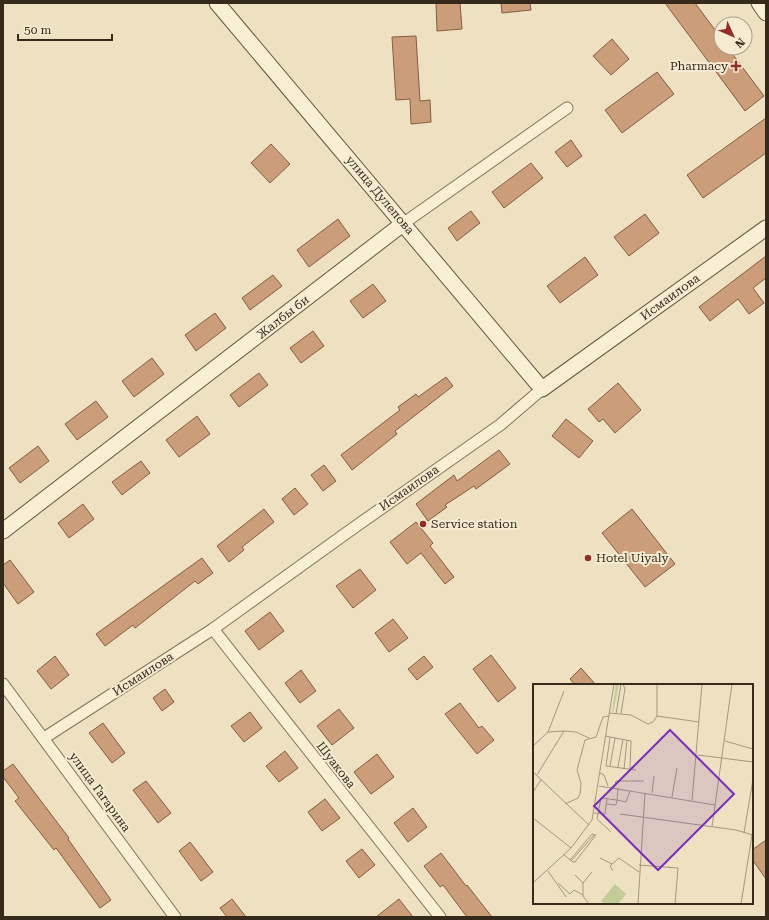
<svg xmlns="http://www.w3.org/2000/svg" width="769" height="920" viewBox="0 0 769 920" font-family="'Roboto Serif',serif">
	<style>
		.building { fill: #cb9d78; stroke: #855d3f }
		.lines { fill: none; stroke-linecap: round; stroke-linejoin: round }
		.street-casing { stroke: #867359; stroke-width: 13 }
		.secondary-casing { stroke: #68543c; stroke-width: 17 }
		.street { stroke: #f8efd4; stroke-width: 11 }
		.secondary { stroke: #f8efd4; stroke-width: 15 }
		.poi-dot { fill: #942d2a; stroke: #f5ebd1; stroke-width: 1.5 }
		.labels { text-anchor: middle; stroke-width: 4; stroke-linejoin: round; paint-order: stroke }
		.poi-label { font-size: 12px; fill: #362a1d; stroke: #f5ebd1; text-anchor: start }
		.street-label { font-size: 12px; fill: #362a1d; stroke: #f5ebd1 }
		.inset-road { fill: none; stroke: #a4987f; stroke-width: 1 }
		.view { fill: #7b2cbf; fill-opacity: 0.15; stroke: #7b2cbf; stroke-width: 2 }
		.inset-edge { fill: none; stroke: #362a1d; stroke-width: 2 }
	</style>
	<rect width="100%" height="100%" fill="#ede1c1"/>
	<g class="building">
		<path d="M436,3H460L462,29L437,31Z"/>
		<path d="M501,3H530L531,10L502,13Z"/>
		<path d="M665,3H695L721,38V48H728L764,96L745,111Z"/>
		<path d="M416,36L420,101L430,100L431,122L411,124L410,99L396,100L392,37Z"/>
		<path d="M612,39L629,59L611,75L593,56Z"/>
		<path d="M657,72L674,94L622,133L605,110Z"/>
		<path d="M766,118V153L703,198L687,175Z"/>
		<path d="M571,140L582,156L567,167L555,152Z"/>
		<path d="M271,144L290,164L270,183L251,163Z"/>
		<path d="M531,163L543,178L504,208L492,192Z"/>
		<path d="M471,211L480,223L457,241L448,228Z"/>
		<path d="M645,214L659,233L629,256L614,237Z"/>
		<path d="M338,219L350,236L309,267L297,250Z"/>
		<path d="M766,256V278L753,288L764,303L749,314L738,299L710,321L699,307Z"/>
		<path d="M585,257L598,275L560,303L547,286Z"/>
		<path d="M273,275L282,286L250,310L242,298Z"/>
		<path d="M373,284L386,301L363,318L350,301Z"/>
		<path d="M215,313L226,328L196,351L185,335Z"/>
		<path d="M313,331L324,346L301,363L290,348Z"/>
		<path d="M152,358L164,374L134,397L122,381Z"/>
		<path d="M259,373L268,385L239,407L230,395Z"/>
		<path d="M446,377L453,386L395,431L397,434L352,470L341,455L400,410L398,407L416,394L418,397Z"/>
		<path d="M618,383L641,410L615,433L603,419L599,422L588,409Z"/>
		<path d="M96,401L108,417L77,440L65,424Z"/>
		<path d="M197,416L210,434L179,457L166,440Z"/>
		<path d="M566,419L593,441L579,458L552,436Z"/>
		<path d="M38,446L49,461L20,483L9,468Z"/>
		<path d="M499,450L510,464L476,489L474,486L445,505L447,507L428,521L416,504L454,475L457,481Z"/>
		<path d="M141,461L150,473L122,495L112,482Z"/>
		<path d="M324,465L336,481L323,491L311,475Z"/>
		<path d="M295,488L308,504L294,515L282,499Z"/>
		<path d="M83,504L94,519L69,538L58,523Z"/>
		<path d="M264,509L274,522L242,547L244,550L229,562L217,546Z"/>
		<path d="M632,509L675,564L645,587L602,533Z"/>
		<path d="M416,522L433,543L430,546L454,577L445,584L421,553L407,564L390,542Z"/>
		<path d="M202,558L213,573L198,584L195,581L135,628L133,625L105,646L96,634Z"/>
		<path d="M10,560L34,592L18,604L3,583V565Z"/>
		<path d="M360,569L376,590L353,608L336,586Z"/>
		<path d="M270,612L284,631L259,650L245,631Z"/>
		<path d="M393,619L408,638L389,652L375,633Z"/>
		<path d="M491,655L516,688L498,702L473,669Z"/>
		<path d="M55,656L69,675L51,689L37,671Z"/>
		<path d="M424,656L433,667L417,680L408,669Z"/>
		<path d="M581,668L596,685H575L570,679Z"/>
		<path d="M301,670L316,691L300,703L285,683Z"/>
		<path d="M165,689L174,702L162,711L153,698Z"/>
		<path d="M460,703L479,728L482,726L494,740L477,754L445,714Z"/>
		<path d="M339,709L354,728L332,745L317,726Z"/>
		<path d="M250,712L262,728L244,742L231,726Z"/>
		<path d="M103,723L125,753L112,763L89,733Z"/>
		<path d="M285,751L298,768L279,782L266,766Z"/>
		<path d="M377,754L394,777L371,794L354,772Z"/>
		<path d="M13,764L69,838L68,839L111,900L100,908L56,848L54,850L15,801L19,798L3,777V771Z"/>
		<path d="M146,781L171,813L158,823L133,790Z"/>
		<path d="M325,799L340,818L322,831L308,812Z"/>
		<path d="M413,808L427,827L408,842L394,823Z"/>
		<path d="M766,840V879L752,859V850Z"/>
		<path d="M190,842L213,872L201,881L179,851Z"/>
		<path d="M362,849L375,865L359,878L346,861Z"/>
		<path d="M441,853L466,886L467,885L492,917H467L443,885L440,887L424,866Z"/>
		<path d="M232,899L246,917H227L220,908Z"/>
		<path d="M399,899L413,917H376Z"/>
	</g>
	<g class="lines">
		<defs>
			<g id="street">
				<path d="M404,223L567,108"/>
				<path d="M213,629L440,917"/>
				<path d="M3,684L175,917"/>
				<path d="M44,738L213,629L352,529L500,425L542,389"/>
			</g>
			<g id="secondary">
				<path d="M217,3L542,389L766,228"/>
				<path d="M759,3L766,13"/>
				<path d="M3,531L404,223"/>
			</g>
		</defs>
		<use href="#street" class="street-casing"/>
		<use href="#secondary" class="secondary-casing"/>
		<use href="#street" class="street"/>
		<use href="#secondary" class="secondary"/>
	</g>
	<g class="poi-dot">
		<path d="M734 60h4v4h4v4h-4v4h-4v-4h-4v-4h4z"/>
		<circle cx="423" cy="524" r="4"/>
		<circle cx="588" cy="558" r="4"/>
	</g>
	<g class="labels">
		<g class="poi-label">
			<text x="728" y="70" text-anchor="end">Pharmacy</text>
			<text x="431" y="528">Service station</text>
			<text x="596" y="562">Hotel Uiyaly</text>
		</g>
		<g class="street-label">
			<text transform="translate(380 195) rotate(50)" y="4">улица Дулепова</text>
			<text transform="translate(670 297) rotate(-36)" y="4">Исмаилова</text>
			<text transform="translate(283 317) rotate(-38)" y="4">Жалбы би</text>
			<text transform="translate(409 488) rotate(-35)" y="4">Исмаилова</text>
			<text transform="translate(143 674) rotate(-33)" y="4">Исмаилова</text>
			<text transform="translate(336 765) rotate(52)" y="4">Шуакова</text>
			<text transform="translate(100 792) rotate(54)" y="4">улица Гагарина</text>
		</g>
	</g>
	<g transform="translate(533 684)">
		<rect width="220" height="220" fill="#ede1c1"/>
		<path d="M83,0H86L80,29L79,28Z" fill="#c3cb96"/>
		<path d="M82,200L93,210L85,220H72L68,217Z" fill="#c3cb96"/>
		<path class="inset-road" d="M76,29L98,31L115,40L120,38L124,32V0M88,29L92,5L90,0M83,30L88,0M124,32L166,38M15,48L31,47M73,52L77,53L73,82L103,86M77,53L98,57L97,85M192,57L220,65M0,62L15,48L31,7M165,71L220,78M77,82L82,54M85,83L90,55M91,85L94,56M0,88L56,141M67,89L71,91L75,102M4,91L31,47L43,48L56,54M66,102L182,121M81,104L83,97H111M0,108L8,96M119,109L121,92M139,113L144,84M159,116L169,0M32,120L45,114L47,110L48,99L44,86L52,56L63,53L70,33L76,32M74,120L83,121L84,116L93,118L97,107M61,129L72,130L74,114M87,130L203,146L220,151M0,134L38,164M179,143L199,0M78,148L64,135L68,114L84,116L85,104M211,149L220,95M31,171L40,178H42L63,151L59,150L37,176M67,174L79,180M38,177L62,150M106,181L145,184L142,220M15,187L33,213M80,187L77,182L86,174L106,188M42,191L50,199V212L56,220M0,199L38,164L59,136L81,0M25,199L37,210L41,206L50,211M50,199L59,188M105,220L112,109M208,220L219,151"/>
		<path class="view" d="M137,46L201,110L125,186L61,122Z"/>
		<rect width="220" height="220" class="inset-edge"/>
	</g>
	<rect width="769" height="920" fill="none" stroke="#362a1d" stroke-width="8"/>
	<g transform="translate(733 36) rotate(135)"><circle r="19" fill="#f5ebd1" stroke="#a99e89"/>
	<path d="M0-3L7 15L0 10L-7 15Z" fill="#942d2a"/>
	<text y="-6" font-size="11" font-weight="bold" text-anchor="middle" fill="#362a1d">N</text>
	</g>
	<path d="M18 34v6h94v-6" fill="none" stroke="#362a1d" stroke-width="2"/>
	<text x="24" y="34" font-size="12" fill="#362a1d" stroke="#f5ebd1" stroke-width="3" paint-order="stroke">50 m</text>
</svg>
